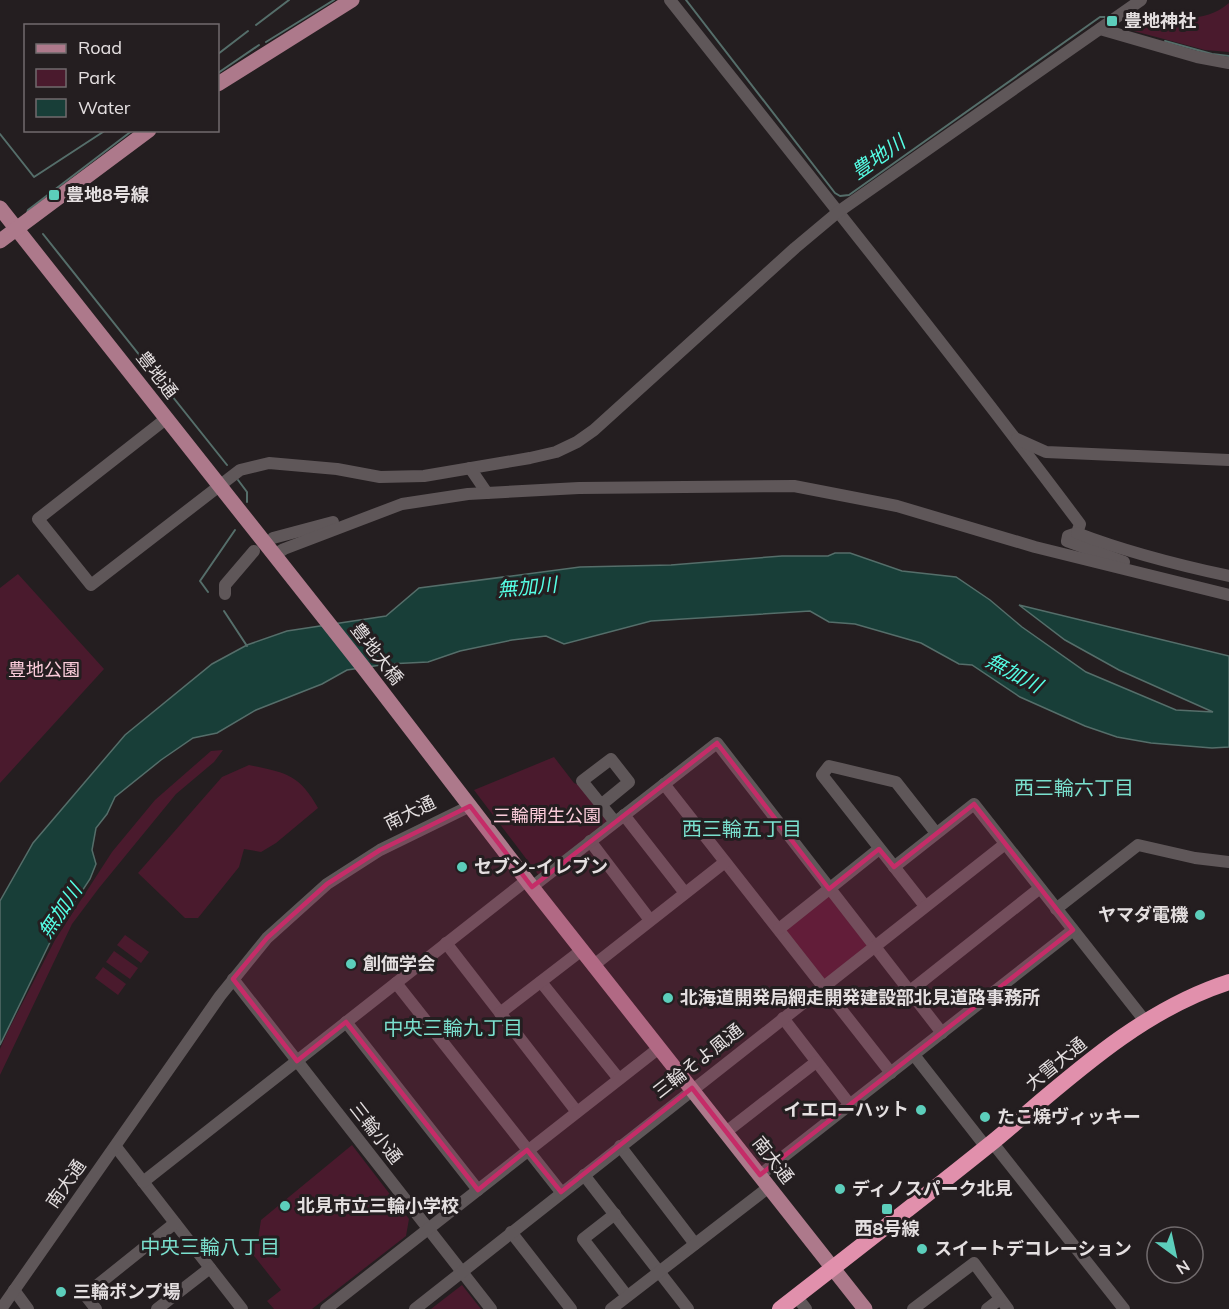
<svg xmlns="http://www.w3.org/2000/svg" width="1229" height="1309" viewBox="0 0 1229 1309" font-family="Mulish,'Noto Sans JP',sans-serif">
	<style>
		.green { fill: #4a1a2d }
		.water { fill: #183e38; stroke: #556e6a; stroke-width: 1.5 }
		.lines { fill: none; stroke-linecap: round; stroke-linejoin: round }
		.stream { stroke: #556e6a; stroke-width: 2 }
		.minor { stroke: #5f5759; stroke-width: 12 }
		.major { stroke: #ad798b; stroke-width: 15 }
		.highway { stroke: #e190ac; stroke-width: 16 }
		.marked { fill: #c52c68; fill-opacity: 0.2; stroke: #c52c68; stroke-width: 4.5; stroke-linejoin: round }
		.poi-dot { fill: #5ccebb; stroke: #241e20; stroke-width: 2 }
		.labels { text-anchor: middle; stroke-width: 6; stroke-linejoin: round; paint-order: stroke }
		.poi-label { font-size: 18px; font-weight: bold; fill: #e4dfe0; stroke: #241e20; text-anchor: start }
		.street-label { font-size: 18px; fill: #e4dfe0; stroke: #241e20 }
		.park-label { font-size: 18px; fill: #fbccda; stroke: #241e20 }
		.water-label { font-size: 20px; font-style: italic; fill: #55fde4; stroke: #241e20 }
		.neighbourhood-label { font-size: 20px; fill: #7ae0ce; stroke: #241e20 }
	</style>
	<rect width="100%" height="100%" fill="#241e20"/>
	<g class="green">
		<path d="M1229,3V52L1205,50L1130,30L1139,12C1170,16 1203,26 1229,3Z"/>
		<path d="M18,574L104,669L0,783V588Z"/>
		<path d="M223,750L214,762L176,794L99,888L72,924L0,1075V1049L7,1033L55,940L112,852L155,800L211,751Z"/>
		<path d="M554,757L574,783L581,786L609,821L540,877L474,790Z"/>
		<path d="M249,765C286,773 299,774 318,808L276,843L261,852L244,849L239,867L198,918H185L138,873L222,777Z"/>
		<path d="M828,894L869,946L823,981L783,930Z"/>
		<path d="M125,935L149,952L141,963L117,945Z"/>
		<path d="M114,951L138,968L130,979L106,962Z"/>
		<path d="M103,967L126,984L118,995L95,978Z"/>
		<path d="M352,1145L409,1219L406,1236L312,1309H274L267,1301L281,1290L247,1247L258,1239L261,1220Z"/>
		<path d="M462,1285L481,1309H431Z"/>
	</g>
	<path class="water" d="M835,553H850L902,571L956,577L990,600L1022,627L1086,672L1176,710L1213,712L1119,670L1065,640L1019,605L1229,656V747L1212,748L1151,743L1117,737L1085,726L1020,697L972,665L959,664L921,643L855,624L829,622L810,611L651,621L564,644L546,636L512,640L460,651L428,662L388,664L347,670L322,684L256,710L217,733L193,738L161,760L115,797L107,814L96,828L92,850L96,864L90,879L55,932L0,1045V901L33,843L125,735L212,664L247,645L287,631L386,616L419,588L580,567L671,565L782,556H828Z"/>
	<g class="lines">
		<g class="stream">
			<path d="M686,0L835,193L840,196L849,195L1100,17H1105"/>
			<path d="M256,25L289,0"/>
			<path d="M1165,41L1212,54L1229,56"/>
			<path d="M266,42L334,0"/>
			<path d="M218,54L248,31"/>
			<path d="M218,73L259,45"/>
			<path d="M0,134L34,177L106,130"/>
			<path d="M27,213L28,210L133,130"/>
			<path d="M43,234L227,465"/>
			<path d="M238,480L247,492V502"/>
			<path d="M208,592L200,581L235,530"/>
			<path d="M224,611L247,646"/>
		</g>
		<g class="minor">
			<path d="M670,0C808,174 947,347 1080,524L1077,533L1068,536L1067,541L1124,562"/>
			<path d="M1100,29L1197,57L1229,63"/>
			<path d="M167,418L38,519L91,585L240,470L269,463L337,469L380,477L424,476L530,458L556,452L577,442L594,430L795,248L838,212L1141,0"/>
			<path d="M1017,439L1046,452L1229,460"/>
			<path d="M470,468L487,493"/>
			<path d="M1077,533C1126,552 1178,565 1229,576"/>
			<path d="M273,538L333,522"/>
			<path d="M274,555L284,549L402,504L468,494L579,488L794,486L897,506L1035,547L1229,595"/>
			<path d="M225,594V585L254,551"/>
			<path d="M664,784L891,1073"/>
			<path d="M601,805L629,782L611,759L582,781L615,822"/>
			<path d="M624,815L685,893"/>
			<path d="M590,841L650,920"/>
			<path d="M894,867L974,804L1145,1021"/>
			<path d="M532,887L717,743L942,1033"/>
			<path d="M925,906L822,775L829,766L896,782L936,833"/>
			<path d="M1056,909L1138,845L1195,858L1229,862"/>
			<path d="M779,929L879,849"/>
			<path d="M446,943L577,1112"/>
			<path d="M594,965L725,862"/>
			<path d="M233,979L491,1309"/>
			<path d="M541,982L619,1079"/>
			<path d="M396,983L561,1192"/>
			<path d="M910,991L1040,888"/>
			<path d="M500,1013L582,950"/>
			<path d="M783,1018L850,1105"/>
			<path d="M346,1022L478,1190"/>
			<path d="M914,1055L986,1147"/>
			<path d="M726,1132L816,1062"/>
			<path d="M992,1142L1124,1309"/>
			<path d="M620,1146L695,1244"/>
			<path d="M116,1147L242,1309"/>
			<path d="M584,1175L688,1309"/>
			<path d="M760,1175L1073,930"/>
			<path d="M143,1182L527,880"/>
			<path d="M615,1214L583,1239L627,1296"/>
			<path d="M511,1232L571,1309"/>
			<path d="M14,1290L28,1309"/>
			<path d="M796,1296L806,1309"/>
			<path d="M1,1309L220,996L267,938L327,884L380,850L470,806"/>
			<path d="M96,1309L85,1295L175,1223"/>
			<path d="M157,1309L210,1268"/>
			<path d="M326,1309L659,1048"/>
			<path d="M415,1309L1005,844"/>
			<path d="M611,1309L769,1187"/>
			<path d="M913,1309L974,1263L1008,1309"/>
			<path d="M987,1309L1000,1299"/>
		</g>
		<g class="major">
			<path d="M218,84L352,0"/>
			<path d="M0,208L363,667L532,887L865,1309"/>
			<path d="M0,241L149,130"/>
		</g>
		<path class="highway" d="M780,1309C851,1254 923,1198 994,1141C1066,1081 1138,1011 1229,982"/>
	</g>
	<path class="marked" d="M717,743L829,889L879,849L894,867L974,804L1073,930L760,1175L692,1088L561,1192L527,1150L478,1190L346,1022L297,1061L233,979L267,938L327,884L380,850L470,806L532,887Z"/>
	<g class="poi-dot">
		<rect x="1106" y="15" width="12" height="12" rx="3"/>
		<rect x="48" y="189" width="12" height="12" rx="3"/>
		<circle cx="462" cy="867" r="6"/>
		<circle cx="1200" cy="915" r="6"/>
		<circle cx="351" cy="964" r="6"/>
		<circle cx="668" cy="998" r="6"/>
		<circle cx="921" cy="1110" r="6"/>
		<circle cx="985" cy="1117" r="6"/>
		<circle cx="840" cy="1189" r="6"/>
		<circle cx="285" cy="1206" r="6"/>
		<rect x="881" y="1203" width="12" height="12" rx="3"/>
		<circle cx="922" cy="1249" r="6"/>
		<circle cx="61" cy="1292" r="6"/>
	</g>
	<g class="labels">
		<g class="poi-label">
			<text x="1124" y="27">豊地神社</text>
			<text x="66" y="201">豊地8号線</text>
			<text x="474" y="873">セブン-イレブン</text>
			<text x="1188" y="921" text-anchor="end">ヤマダ電機</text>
			<text x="363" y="970">創価学会</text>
			<text x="680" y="1004">北海道開発局網走開発建設部北見道路事務所</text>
			<text x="909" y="1116" text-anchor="end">イエローハット</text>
			<text x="997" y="1123">たこ焼ヴィッキー</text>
			<text x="852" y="1195">ディノスパーク北見</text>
			<text x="297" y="1212">北見市立三輪小学校</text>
			<text x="887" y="1235" text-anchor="middle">西8号線</text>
			<text x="934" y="1255">スイートデコレーション</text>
			<text x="73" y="1298">三輪ポンプ場</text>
		</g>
		<g class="street-label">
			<text transform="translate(157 375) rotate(52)" y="6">豊地通</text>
			<text transform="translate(377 654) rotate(52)" y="6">豊地大橋</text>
			<text transform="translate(410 813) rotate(-26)" y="6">南大通</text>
			<text transform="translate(698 1061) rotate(-38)" y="6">三輪そよ風通</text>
			<text transform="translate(1056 1064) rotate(-39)" y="6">大雪大通</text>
			<text transform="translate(376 1133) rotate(52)" y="6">三輪小通</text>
			<text transform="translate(773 1160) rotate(52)" y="6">南大通</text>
			<text transform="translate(66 1184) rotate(-55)" y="6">南大通</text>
		</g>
		<g class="park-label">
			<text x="44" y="676">豊地公園</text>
			<text x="547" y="822">三輪開生公園</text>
		</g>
		<g class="water-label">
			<text transform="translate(878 157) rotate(-35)" y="7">豊地川</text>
			<text transform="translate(527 587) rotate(-5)" y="7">無加川</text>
			<text transform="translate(1014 673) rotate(28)" y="7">無加川</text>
			<text transform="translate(60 911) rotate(-56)" y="7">無加川</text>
		</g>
		<g class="neighbourhood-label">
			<text x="1074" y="795">西三輪六丁目</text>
			<text x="742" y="836">西三輪五丁目</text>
			<text x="453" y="1035">中央三輪九丁目</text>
			<text x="210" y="1254">中央三輪八丁目</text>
		</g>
	</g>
	<rect x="24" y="24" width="195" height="108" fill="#241e20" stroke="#716b6d" stroke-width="1.5"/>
	<rect x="36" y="44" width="30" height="9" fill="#ad798b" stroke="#716b6d" stroke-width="1.5"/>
	<text x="78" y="54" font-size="18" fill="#e4dfe0">Road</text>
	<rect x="36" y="69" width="30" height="18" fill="#4a1a2d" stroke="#716b6d" stroke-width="1.5"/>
	<text x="78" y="84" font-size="18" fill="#e4dfe0">Park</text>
	<rect x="36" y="99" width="30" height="18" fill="#183e38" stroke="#716b6d" stroke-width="1.5"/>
	<text x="78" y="114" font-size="18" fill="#e4dfe0">Water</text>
	<g transform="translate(1175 1255) rotate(147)"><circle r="28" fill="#241e20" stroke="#716b6d" stroke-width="1.5"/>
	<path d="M0-4.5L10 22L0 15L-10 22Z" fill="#5ccebb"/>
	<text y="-9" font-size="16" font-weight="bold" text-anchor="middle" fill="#e4dfe0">N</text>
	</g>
</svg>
